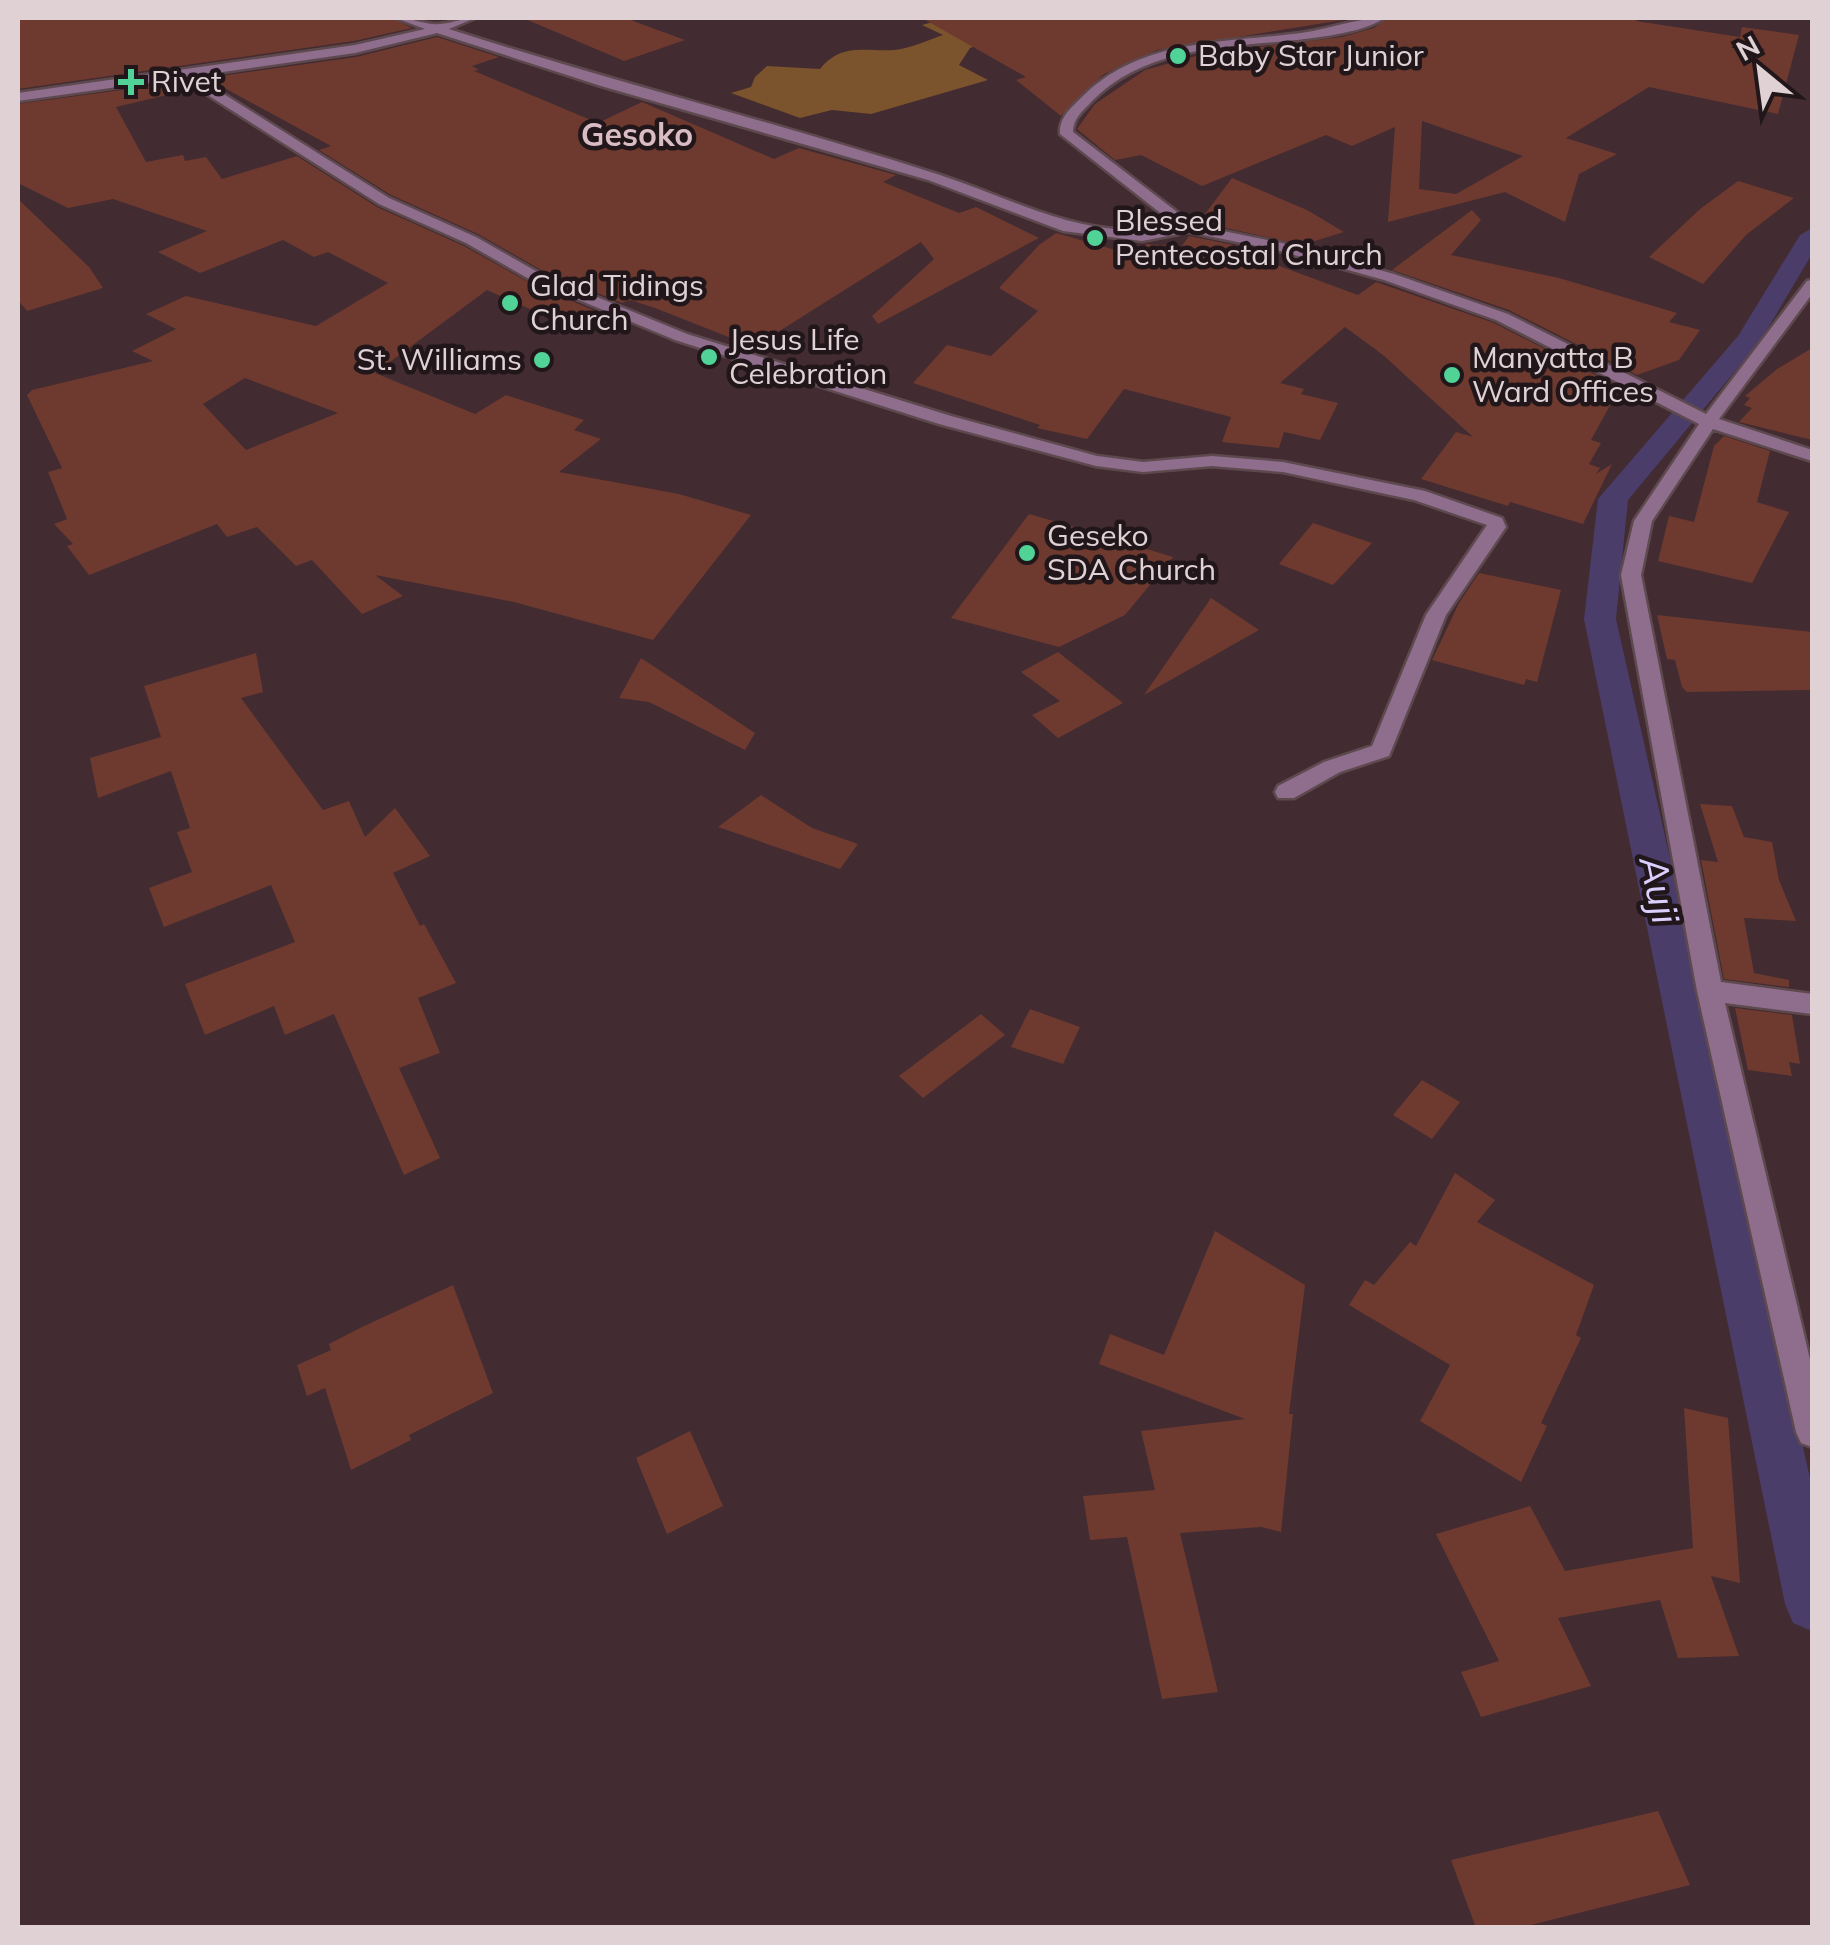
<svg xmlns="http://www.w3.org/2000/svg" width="1830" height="1945" viewBox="0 0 1830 1945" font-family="Mulish,sans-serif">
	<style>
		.forest { fill: #7b532c }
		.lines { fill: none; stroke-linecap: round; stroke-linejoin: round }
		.canal { fill: #4a3d6a; fill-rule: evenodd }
		.building { fill: #6e3a2f; fill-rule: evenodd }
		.minor-casing { stroke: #5e494f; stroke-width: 5 }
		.minor { fill: #8f6e8d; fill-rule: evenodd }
		.poi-dot { fill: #51d398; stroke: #21171a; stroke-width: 4 }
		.labels { text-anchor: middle; stroke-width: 9; stroke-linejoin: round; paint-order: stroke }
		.far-poi-label { font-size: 30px; fill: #e0d1d5; stroke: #21171a; text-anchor: start }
		.far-neighbourhood-label { font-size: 32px; font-weight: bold; fill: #dabcc4; stroke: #21171a }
		.water-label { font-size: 38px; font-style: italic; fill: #dbcffd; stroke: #21171a }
	</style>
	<rect width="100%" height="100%" fill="#422b31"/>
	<path class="forest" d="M947,18L1007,35L970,48L959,65L988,80L871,114L832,110L800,118L731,93L751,87L755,77L767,66L820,69C842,42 865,52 895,50C911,48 928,40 943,35L922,25Z"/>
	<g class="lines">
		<path class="canal" d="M1812,228V254L1761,340L1628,500L1616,619L1812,1487V1631L1793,1623L1785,1604L1584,619L1598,499L1738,336L1800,235Z"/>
	</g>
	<g class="building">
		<path d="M18,18H392L412,28L354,41L18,89Z"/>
		<path d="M523,18H625L685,40L624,61Z"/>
		<path d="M922,18H1355L1157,50L1104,74L1061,116L1016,80L1026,77Z"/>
		<path d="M1387,18H1638L1636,21L1740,37L1742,27L1799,35L1778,114L1649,87L1566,138L1617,154L1579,174L1565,222L1505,192L1388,222L1395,127L1352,146L1326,135L1202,186L1141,155L1115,160L1077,129L1095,104L1145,70L1203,54L1342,37L1374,28ZM1422,121L1523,156L1456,194L1419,189Z"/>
		<path d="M437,37L499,57L472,66L479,70L474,71L598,123L642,102L774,159L799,148L896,175L883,182L959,213L976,207L1039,238L878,324L872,316L934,259L921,242L754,347L655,308L630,300L622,303L543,271L478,234L391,195L319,150L331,146L206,78L356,57Z"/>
		<path d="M180,82L192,89L116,107L146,162L183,155L185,161L206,157L222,179L297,156L377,207L464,246L530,283L602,314L573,328L487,290L375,373L475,414L506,395L584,420L574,430L601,439L559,472L679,494L751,515L653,640L514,602L375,575L403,596L362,614L312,560L296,566L257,527L227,537L217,524L89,575L67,546L73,544L54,524L67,519L48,472L62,468L27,395L32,390L153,361L132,351L176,329L146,314L186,296L316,326L388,283L328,252L314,257L283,240L200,273L158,252L207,231L113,199L68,208L18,183V104ZM245,378L338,413L246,450L203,404Z"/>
		<path d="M1232,178L1307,210L1344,232L1302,245L1199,222Z"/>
		<path d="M1738,181L1794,198L1746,235L1703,284L1649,257L1700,209Z"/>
		<path d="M18,199L89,267L103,288L27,311L18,300Z"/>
		<path d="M1472,210L1481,220L1451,255L1559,278L1677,313L1669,322L1700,330L1679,360L1637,375L1509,310L1392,270Z"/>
		<path d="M1056,233L1143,258L1146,244L1181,247L1189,236L1273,253L1258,258L1358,295L1376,282L1494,323L1615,385L1602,390L1614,398L1591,440L1601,443L1589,464L1600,468L1596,474L1612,464L1583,524L1510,502L1508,506L1421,479L1456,432L1473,437L1383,355L1345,327L1280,383L1304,389L1301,394L1338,403L1320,440L1284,432L1279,448L1222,442L1231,417L1124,389L1087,439L1037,428L1040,425L913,383L947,345L991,356L1038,311L999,288L1039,245Z"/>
		<path d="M1812,348V440L1739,422L1752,408L1744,405L1750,398L1745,396L1777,369Z"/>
		<path d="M1724,436L1770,451L1757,502L1789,512L1752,583L1658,561L1669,516L1694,522L1714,446Z"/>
		<path d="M1029,514L1071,526L1173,557L1125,615L1059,647L951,618Z"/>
		<path d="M1313,523L1372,543L1333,585L1279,564Z"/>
		<path d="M1479,573L1561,590L1537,682L1526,679L1524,685L1432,660L1459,603Z"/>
		<path d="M1211,598L1259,630L1144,695Z"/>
		<path d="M1657,615L1812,632V690L1687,692L1682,687L1675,660L1667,659Z"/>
		<path d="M1058,652L1123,703L1058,738L1032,715L1060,701L1021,672Z"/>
		<path d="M256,653L263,692L241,698L323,810L349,801L365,837L395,808L430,856L393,873L420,926L424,924L456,983L418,998L440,1053L399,1068L440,1158L404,1175L334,1014L285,1035L274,1006L205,1035L185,984L295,942L271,885L164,927L149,888L192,872L177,832L190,828L171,771L98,798L90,758L161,737L144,686Z"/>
		<path d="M641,658L755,733L745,750L649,702L619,698Z"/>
		<path d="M761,795L812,828L858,844L840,869L718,827Z"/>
		<path d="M1700,804L1732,806L1744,837L1772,842L1779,880L1796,921L1744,918L1754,973L1789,980V987L1724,979L1701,860L1718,862Z"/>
		<path d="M1735,1008L1792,1015L1800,1064L1789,1062L1792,1076L1748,1070Z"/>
		<path d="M1030,1009L1080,1027L1063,1064L1011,1047Z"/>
		<path d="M981,1014L1005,1035L923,1098L899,1076Z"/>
		<path d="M1422,1080L1460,1102L1432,1139L1393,1115Z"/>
		<path d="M1455,1173L1495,1200L1477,1222L1594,1285L1576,1335L1581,1338L1541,1423L1547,1426L1521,1482L1420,1421L1450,1365L1349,1305L1365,1280L1374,1285L1410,1242L1416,1246Z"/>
		<path d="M1215,1231L1305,1285L1289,1414H1293L1281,1532L1261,1527L1180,1533L1218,1692L1162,1699L1127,1537L1090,1540L1083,1496L1155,1490L1141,1431L1245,1419L1099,1364L1110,1334L1164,1355Z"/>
		<path d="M453,1285L493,1393L409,1435L411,1440L351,1470L325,1388L307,1396L297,1365L331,1350L329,1344L362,1327Z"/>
		<path d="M1684,1408L1728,1418L1740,1583L1711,1576L1739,1656L1678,1658L1660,1600L1558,1618L1591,1686L1481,1717L1461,1672L1499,1661L1436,1534L1530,1506L1565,1571L1693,1548Z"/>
		<path d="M690,1431L723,1506L667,1534L636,1458Z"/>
		<path d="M1658,1811L1690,1885L1519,1928H1476L1451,1860Z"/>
	</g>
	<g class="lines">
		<defs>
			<path id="minor" d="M396,18C411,17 427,26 440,24C453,23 462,18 475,18L449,29C610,81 775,122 937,174C1020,201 1087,243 1177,226L1060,134C1059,117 1072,107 1083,96C1142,38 1225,43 1301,33C1329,29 1357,18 1384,18C1371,28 1345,33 1327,36C1246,49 1154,39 1092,101C1083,111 1073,118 1073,132L1194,225L1282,243L1394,274L1508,314L1706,414L1807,281L1812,280V294L1719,419L1812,450V461L1713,429L1652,521L1641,575L1721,982L1812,994V1014L1725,1003L1812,1368V1447L1801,1443L1796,1432L1697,991L1621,575L1634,521L1699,424L1496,320L1384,280L1280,251L1189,232L1142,241L1063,231L928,180L601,86L437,33L355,53L195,76L389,198L476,237L541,274L687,334L951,416L1097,456L1143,462L1212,456L1283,462L1425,491L1502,518L1506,527L1446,615L1389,756L1340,772L1294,798H1278L1275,792L1278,786L1324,762L1372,746L1426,615L1487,525L1414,500L1283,472L1212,466L1143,472L1096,466L939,424L675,340L531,280L466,243L379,204L181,78L18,101V93L355,45L425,29Z"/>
		</defs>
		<use href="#minor" class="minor-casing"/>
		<use href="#minor" class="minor"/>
	</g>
	<g class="poi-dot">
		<circle cx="1178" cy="56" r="10"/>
		<path d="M126 67h10v10h10v10h-10v10h-10v-10h-10v-10h10z"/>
		<circle cx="1095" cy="238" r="10"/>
		<circle cx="510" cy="303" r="10"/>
		<circle cx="709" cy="357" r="10"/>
		<circle cx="542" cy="360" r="10"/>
		<circle cx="1452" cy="375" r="10"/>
		<circle cx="1027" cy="553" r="10"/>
	</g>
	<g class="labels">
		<g class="far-poi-label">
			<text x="1198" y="66">Baby Star Junior</text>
			<text x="151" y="92">Rivet</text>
			<text x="1115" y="231">Blessed<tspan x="1115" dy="34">Pentecostal Church</tspan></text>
			<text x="530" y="296">Glad Tidings<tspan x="530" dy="34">Church</tspan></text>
			<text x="729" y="350">Jesus Life<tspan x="729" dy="34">Celebration</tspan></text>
			<text x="1472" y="368">Manyatta B<tspan x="1472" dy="34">Ward Offices</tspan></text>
			<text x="522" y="370" text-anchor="end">St. Williams</text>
			<text x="1047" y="546">Geseko<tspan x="1047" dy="34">SDA Church</tspan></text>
		</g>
		<g class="far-neighbourhood-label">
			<text x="637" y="146">Gesoko</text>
		</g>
		<g class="water-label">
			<text transform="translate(1659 890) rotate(78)" y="13">Auji</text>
		</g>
	</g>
	<rect width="1830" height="1945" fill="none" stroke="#e0d1d5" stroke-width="40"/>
	<g transform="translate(1760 70) rotate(331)" stroke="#21171a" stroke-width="8" paint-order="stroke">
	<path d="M0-8L18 38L0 25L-18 38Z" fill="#e0d1d5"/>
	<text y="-15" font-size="28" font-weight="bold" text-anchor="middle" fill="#e0d1d5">N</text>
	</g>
</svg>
